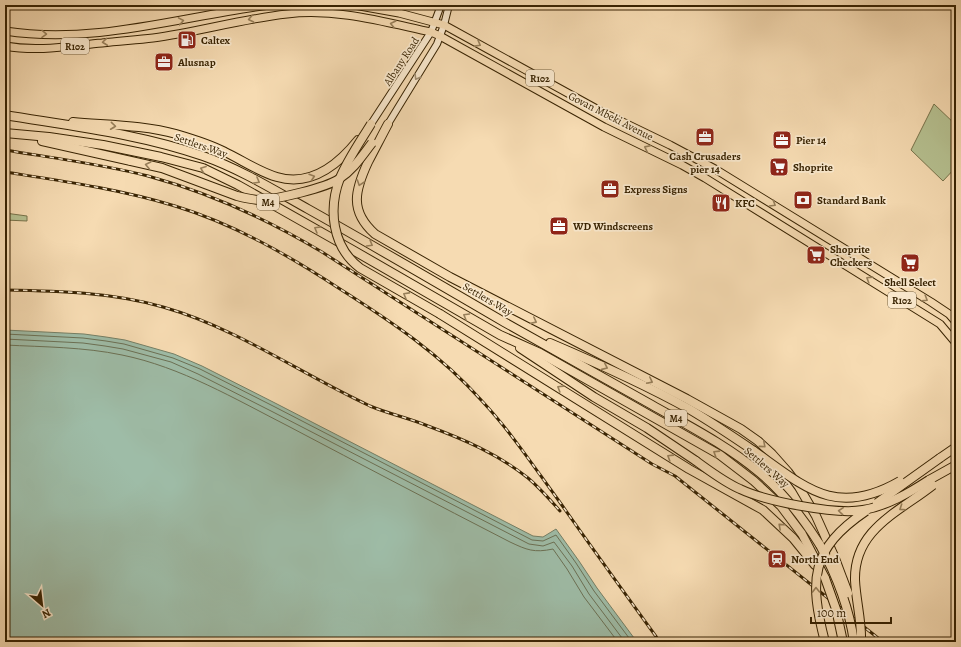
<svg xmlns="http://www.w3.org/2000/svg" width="961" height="647" viewBox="0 0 961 647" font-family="Alegreya,serif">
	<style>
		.green { fill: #b6c191; stroke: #77724a }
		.water { fill: #9ebca7; stroke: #757f65 }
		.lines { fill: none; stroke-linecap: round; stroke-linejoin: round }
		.shore { stroke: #6b7054; stroke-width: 1 }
		.secondary-casing { stroke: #382302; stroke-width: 8 }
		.primary-casing { stroke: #382302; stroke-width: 9 }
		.motorway-casing { stroke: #382302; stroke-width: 10 }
		.secondary { stroke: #f9e8cd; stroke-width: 6 }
		.primary { stroke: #f6dbb2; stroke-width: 7 }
		.motorway { stroke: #f6dbb2; stroke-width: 8 }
		.rail-casing { stroke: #382302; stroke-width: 3 }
		.rail { stroke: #f9e8cd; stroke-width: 1.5; stroke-dasharray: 4.5; stroke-linecap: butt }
		.motorway-bridge-casing { stroke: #382302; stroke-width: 10; stroke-linecap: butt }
		.motorway-bridge { stroke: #f6dbb2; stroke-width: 8 }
		.oneway { stroke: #977f5a }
		.oneway2 { stroke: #a28f72 }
		.labels { text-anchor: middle; stroke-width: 3.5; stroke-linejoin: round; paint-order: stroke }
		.shield { fill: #f9e8cd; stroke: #725e3f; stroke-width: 1 }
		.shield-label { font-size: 10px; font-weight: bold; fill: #382302 }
		.poi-label { font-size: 11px; font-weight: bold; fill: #382302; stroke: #f9e8cd; text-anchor: start }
		.street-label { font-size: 11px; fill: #382302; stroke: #f9e8cd }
	</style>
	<rect width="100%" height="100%" fill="#f6dbb2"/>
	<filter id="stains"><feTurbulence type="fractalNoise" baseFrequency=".005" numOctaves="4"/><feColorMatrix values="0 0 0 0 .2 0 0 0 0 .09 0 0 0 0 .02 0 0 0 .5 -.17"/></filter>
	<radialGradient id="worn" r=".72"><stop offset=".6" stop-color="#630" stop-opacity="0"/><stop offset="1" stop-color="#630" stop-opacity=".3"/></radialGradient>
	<g class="green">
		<path d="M934,104L956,125V167L943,181L911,150Z"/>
		<path d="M5,213L27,216V221L5,220Z"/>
	</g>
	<path class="water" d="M5,330L84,334L106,337L125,340L174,354L202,366L277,404L533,536L543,537L556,529L579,561L597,588L637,642H5Z"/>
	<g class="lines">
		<g class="shore">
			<path d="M5,334L83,338L106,341L124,344L173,358L200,369L275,407L532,540L543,541L556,535L576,563L594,591L632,642"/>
			<path d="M5,339L83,343L105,346L123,349L171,362L198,374L273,412L529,544L543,546L554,542L572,566L589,594L625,642"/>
			<path d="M5,345C44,347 84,347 122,355C181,367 235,399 288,426C362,465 436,504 510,542C527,550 534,553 553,549L567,569L584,597L618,642"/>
		</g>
		<defs>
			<g id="secondary">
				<path d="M371,124L431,32L441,5"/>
				<path d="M388,124L437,44L444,25L449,5"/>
			</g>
			<g id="primary">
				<path d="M354,5L399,13L444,25L604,113L670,145L715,169L931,302L949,314L956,322"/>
				<path d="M5,31C95,45 182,16 270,5"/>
				<path d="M5,46C38,52 69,46 102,43C119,41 136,40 153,38C198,32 242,19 287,14C336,8 384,22 431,32L440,36L604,127L682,165L705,178L940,324L956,343"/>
			</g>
			<g id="motorway">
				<path d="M5,115C71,126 140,134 203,156C240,169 274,190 308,209C374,246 439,284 504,322C553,350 603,377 652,405C689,426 728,446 760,473C784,493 803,518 820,545"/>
				<path d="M73,122C106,125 145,125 176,134C193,139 210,144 225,152C242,160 259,172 277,177C311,187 338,165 358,140"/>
				<path d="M388,124C381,137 375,149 368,162C355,190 349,211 375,234L450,277L687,399L741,429L758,441L772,454L788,472L799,487L816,516L834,556"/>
				<path d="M5,133L49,137L103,145L161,157L203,168L238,185L351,249L500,335L540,353L720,455L754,481L781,506L802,534L825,578"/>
				<path d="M42,141L131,161"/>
				<path d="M440,314L689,469L763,510L793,538L815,565"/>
				<path d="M550,343C597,363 644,384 689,409C711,422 732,436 754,451"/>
				<path d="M520,348L594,397L647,428L696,461"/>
				<path d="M940,458L956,447"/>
				<path d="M929,480L956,465"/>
			</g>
		</defs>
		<use href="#secondary" class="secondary-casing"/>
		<use href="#primary" class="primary-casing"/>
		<use href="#motorway" class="motorway-casing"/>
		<use href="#secondary" class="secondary"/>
		<use href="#primary" class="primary"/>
		<use href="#motorway" class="motorway"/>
		<defs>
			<g id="rail">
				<path d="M5,150C53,158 101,164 148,176C210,193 267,219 322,252L652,464L675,476L883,642"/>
				<path d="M5,172C62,181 119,189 175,206C234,224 288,255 340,289C392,322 440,354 482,401C511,432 534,467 559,501C592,548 626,595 660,642"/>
				<path d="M5,290C58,291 111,292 163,307C237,328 301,374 370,406C389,414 409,418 428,426C463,439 498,454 528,478C540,488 550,500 560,511"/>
			</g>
		</defs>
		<use href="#rail" class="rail-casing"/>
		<use href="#rail" class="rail"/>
		<defs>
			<g id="motorway-bridge">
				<path d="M371,124C360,142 348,159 340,178C328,209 332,247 360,268L440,314"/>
				<path d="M131,161L162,168L237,196C245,198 253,200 261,200C278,199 325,188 339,179C353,170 362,156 372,143"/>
				<path d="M754,451C806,488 836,518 900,481"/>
				<path d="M696,461C710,471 724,482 740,489C765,501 836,515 863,510C887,506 909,493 929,480"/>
				<path d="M877,503L940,458"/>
				<path d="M820,545C837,576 849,607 854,642"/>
				<path d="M834,556L848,593"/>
				<path d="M825,578L836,609L843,642"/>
				<path d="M825,642C809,580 810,549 866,511"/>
				<path d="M861,642C862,622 856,601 855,580C854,529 899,512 933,485"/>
			</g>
		</defs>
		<use href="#motorway-bridge" class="motorway-bridge-casing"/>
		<use href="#motorway-bridge" class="motorway-bridge"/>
	</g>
	<defs><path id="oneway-chevron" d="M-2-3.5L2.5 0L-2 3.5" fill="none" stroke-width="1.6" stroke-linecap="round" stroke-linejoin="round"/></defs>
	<g class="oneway">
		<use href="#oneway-chevron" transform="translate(251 19) rotate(169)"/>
		<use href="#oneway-chevron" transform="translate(181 21) rotate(-10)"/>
		<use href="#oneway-chevron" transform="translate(393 24) rotate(-167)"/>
		<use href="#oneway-chevron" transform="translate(44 34) rotate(1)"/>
		<use href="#oneway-chevron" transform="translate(105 42) rotate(174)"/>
		<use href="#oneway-chevron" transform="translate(478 44) rotate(29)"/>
		<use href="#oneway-chevron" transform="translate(113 126) rotate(6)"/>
		<use href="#oneway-chevron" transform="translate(647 148) rotate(-154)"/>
		<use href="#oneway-chevron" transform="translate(148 165) rotate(-168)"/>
		<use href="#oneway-chevron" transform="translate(203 169) rotate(-160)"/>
		<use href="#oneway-chevron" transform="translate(312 177) rotate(-17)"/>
		<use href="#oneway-chevron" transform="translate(257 181) rotate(29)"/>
		<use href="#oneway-chevron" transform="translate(360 183) rotate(109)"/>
		<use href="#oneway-chevron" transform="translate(773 204) rotate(31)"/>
		<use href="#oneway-chevron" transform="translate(317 229) rotate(-150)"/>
		<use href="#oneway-chevron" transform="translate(370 244) rotate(30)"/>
		<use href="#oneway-chevron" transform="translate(869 279) rotate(-148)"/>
		<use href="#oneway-chevron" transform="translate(406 295) rotate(-151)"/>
		<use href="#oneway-chevron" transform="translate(925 299) rotate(32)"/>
		<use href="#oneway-chevron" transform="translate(466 316) rotate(-150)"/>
		<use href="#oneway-chevron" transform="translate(534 321) rotate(27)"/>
		<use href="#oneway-chevron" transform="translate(605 367) rotate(24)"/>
		<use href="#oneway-chevron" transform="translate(650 381) rotate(27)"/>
		<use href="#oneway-chevron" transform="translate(560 388) rotate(-148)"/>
		<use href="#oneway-chevron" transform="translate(763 445) rotate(41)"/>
		<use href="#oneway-chevron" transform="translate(716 453) rotate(-148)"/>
		<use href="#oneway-chevron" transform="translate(670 457) rotate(-148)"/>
		<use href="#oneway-chevron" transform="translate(902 508) rotate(146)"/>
		<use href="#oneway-chevron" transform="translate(841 511) rotate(-175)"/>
		<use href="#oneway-chevron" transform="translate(781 526) rotate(-138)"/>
		<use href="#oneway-chevron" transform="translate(816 590) rotate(-91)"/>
	</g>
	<use class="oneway2" href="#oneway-chevron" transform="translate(417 77) rotate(121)"/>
	<defs>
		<symbol id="fuel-square" viewBox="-11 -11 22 22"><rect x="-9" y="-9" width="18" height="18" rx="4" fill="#8f2418" stroke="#f9e8cd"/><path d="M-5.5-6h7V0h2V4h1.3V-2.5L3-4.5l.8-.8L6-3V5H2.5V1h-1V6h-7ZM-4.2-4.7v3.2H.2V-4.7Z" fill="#fff"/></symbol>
		<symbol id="office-square" viewBox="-11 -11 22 22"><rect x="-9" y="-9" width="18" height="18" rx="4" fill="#8f2418" stroke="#f9e8cd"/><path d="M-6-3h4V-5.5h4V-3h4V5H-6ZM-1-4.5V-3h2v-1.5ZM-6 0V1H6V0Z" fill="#fff"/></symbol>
		<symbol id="supermarket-square" viewBox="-11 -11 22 22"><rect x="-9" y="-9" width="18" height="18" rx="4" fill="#8f2418" stroke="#f9e8cd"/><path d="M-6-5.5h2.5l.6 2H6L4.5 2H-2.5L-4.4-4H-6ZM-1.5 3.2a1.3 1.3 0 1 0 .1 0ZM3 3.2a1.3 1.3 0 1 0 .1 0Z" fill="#fff"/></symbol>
		<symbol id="bank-square" viewBox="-11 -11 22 22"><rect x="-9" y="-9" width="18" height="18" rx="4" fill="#8f2418" stroke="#f9e8cd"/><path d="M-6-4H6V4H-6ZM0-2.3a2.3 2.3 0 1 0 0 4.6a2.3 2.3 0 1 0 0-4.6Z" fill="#fff"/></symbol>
		<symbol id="restaurant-square" viewBox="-11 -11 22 22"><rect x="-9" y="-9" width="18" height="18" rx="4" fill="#8f2418" stroke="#f9e8cd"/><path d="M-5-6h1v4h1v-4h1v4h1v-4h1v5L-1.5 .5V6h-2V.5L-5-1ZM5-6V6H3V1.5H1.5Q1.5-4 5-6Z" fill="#fff"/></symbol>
		<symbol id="station-square" viewBox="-11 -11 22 22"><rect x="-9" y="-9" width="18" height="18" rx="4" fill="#8f2418" stroke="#f9e8cd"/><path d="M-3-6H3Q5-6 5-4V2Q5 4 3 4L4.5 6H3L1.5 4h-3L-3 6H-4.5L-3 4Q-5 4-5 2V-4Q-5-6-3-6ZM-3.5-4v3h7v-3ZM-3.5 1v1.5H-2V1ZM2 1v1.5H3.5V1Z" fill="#fff"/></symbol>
	</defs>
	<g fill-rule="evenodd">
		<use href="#fuel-square" x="176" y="29" width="22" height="22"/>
		<use href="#office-square" x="153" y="51" width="22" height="22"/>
		<use href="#office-square" x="694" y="126" width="22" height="22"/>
		<use href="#office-square" x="771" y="129" width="22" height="22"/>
		<use href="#supermarket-square" x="768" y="156" width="22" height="22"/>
		<use href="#office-square" x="599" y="178" width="22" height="22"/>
		<use href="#bank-square" x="792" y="189" width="22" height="22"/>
		<use href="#restaurant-square" x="710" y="192" width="22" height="22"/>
		<use href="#office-square" x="548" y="215" width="22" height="22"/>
		<use href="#supermarket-square" x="805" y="244" width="22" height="22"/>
		<use href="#supermarket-square" x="899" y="252" width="22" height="22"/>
		<use href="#station-square" x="766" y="548" width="22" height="22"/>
	</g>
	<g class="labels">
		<g class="shield">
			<rect x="61" y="38" width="28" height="16" rx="3"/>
			<rect x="526" y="70" width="28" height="16" rx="3"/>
			<rect x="257" y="194" width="22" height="16" rx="3"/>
			<rect x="888" y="292" width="28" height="16" rx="3"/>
			<rect x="665" y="410" width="22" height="16" rx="3"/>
		</g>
		<g class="shield-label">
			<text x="75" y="50">R102</text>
			<text x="540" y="82">R102</text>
			<text x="268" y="206">M4</text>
			<text x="902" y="304">R102</text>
			<text x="676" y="422">M4</text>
		</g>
		<g class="poi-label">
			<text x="201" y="44">Caltex</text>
			<text x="178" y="66">Alusnap</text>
			<text x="796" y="144">Pier 14</text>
			<text x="705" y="160" text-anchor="middle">Cash Crusaders<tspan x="705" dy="13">pier 14</tspan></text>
			<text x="793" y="171">Shoprite</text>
			<text x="624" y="193">Express Signs</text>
			<text x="817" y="204">Standard Bank</text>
			<text x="735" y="207">KFC</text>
			<text x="573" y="230">WD Windscreens</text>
			<text x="830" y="253">Shoprite<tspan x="830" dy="13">Checkers</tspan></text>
			<text x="910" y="286" text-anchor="middle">Shell Select</text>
			<text x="791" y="563">North End</text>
		</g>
		<g class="street-label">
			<text transform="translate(401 61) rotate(-57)" y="4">Albany Road</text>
			<text transform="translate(611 116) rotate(27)" y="4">Govan Mbeki Avenue</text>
			<text transform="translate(201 145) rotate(19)" y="4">Settlers Way</text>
			<text transform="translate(488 299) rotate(30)" y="4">Settlers Way</text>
			<text transform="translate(767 467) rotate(41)" y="4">Settlers Way</text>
		</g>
	</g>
	<rect width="961" height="647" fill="none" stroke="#f6dbb2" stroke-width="20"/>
	<rect x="6" y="6" width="949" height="635" fill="none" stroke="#382302" stroke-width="2"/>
	<rect x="10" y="10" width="941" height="627" fill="none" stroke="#382302"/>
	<g transform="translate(42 605) rotate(152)" stroke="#f9e8cd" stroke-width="3" paint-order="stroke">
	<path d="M0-3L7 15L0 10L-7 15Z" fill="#382302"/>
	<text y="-6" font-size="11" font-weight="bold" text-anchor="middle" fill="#382302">N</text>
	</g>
	<path d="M811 617v6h80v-6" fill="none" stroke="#382302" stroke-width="2"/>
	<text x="817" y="617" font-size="12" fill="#382302" stroke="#f9e8cd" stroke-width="3" paint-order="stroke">100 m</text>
	<rect width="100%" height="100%" filter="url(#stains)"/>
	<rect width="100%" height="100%" fill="url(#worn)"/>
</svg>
